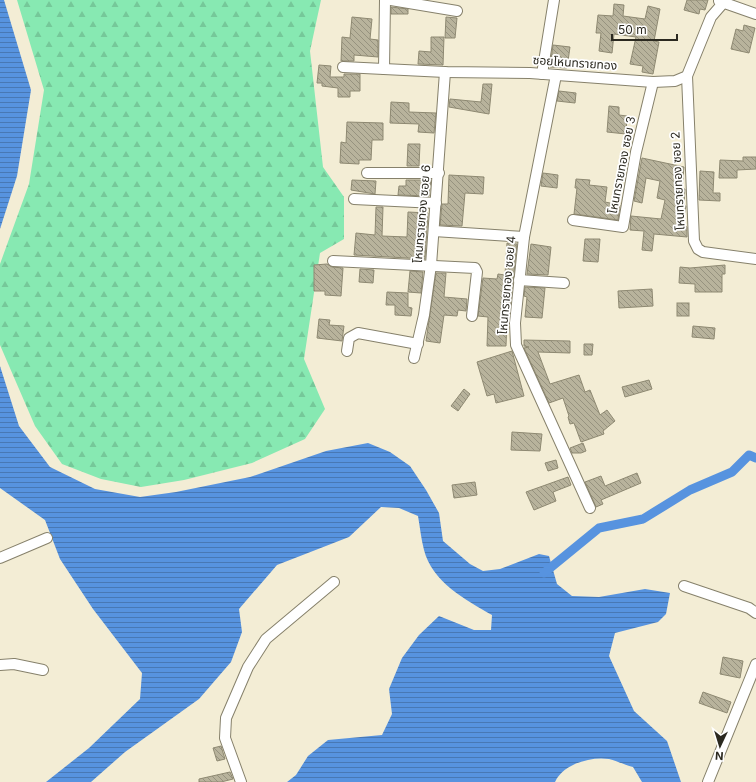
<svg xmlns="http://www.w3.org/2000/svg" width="756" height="782" viewBox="0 0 756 782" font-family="Inter,'Noto Sans Thai',sans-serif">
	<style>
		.forest { fill: url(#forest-firs) }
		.water { fill: url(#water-rules) }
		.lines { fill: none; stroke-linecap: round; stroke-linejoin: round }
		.canal { stroke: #5793df; stroke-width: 9 }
		.building { fill: url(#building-back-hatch); stroke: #8e8972 }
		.minor-casing { stroke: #86816b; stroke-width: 12 }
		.minor { stroke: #fff; stroke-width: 10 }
		.labels { text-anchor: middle; stroke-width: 3.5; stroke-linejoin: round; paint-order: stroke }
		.street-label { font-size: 12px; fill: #2b2920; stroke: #fff }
	</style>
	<defs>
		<pattern id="forest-firs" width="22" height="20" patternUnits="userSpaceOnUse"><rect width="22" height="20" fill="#87e9b2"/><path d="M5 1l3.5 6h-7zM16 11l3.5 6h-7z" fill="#75c899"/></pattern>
		<pattern id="water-rules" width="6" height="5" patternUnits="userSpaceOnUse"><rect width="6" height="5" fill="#5793df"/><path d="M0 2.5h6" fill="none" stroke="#4878b4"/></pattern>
		<pattern id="building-back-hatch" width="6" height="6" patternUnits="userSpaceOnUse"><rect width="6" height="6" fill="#b8b39c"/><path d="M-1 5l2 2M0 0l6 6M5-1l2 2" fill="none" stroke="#96927f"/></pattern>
	</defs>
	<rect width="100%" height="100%" fill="#f3edd5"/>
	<path class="forest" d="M17,0H321L310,51L323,167L344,197V239L320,253L304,359L325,409L305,439L252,463L184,480L141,487L101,479L62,464L35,426L0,345V264L29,184L44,90Z"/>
	<g class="water">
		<path d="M0,0H4L31,90L17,176L0,229Z"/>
		<path d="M0,366L19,426L50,467L95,489L140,497L176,492L250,477L326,451L368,443L390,452L410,466L426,490L439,513L443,541L470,564L483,571L500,569L539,554L549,556L557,584L572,596L599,597L645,589L670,593L666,614L658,622L615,633L609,656L634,711L667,741L681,782H642L633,767C625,765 617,761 609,759C591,756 563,764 555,782H287L296,775L308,756L328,740L382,735L392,714L389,689L402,658L419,635L439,616L474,630H491L492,615C466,600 432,582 424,550C421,539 420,527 418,516L399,508L381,507L349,537L277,565L239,609L242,632L231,662L199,699L125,752L91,782H46L89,748L140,699L142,673L93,609L60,559L45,520L0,488Z"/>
	</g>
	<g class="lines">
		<path class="canal" d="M544,573L599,528L643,519L690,490L732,472L749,455L756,458"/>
	</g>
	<g class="building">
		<path d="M687,0H708L705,10L700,9L699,14L684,10Z"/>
		<path d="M614,4L624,5L623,16L645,19L648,6L660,9L654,41L659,42L653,74L642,72L643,66L630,64L636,37L614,34L612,53L599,51L601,33H596L598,15L613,16Z"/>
		<path d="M391,7L408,9V14H391Z"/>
		<path d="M352,17L372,19L370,39L378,40V57L354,55V61H341L342,37L350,38Z"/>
		<path d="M446,17L457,18L455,38H445Z"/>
		<path d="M744,25L755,28L749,53L731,49L736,29L743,31Z"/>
		<path d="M431,37H444L443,65L418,64L419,51L431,52Z"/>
		<path d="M553,45L570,47L567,68L550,67Z"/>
		<path d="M319,65L331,66L330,77H344V74H360V91H350V97H338V88L322,86V83H317Z"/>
		<path d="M483,84H492L489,114L449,107L450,99L481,102Z"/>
		<path d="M559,91L576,93L575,103L557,101Z"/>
		<path d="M391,102L409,103V112L436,113L434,133L418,132L419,124L390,123Z"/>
		<path d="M609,106L619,107V115L627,116L626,134L607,132Z"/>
		<path d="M347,122L383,123V140H372L371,160H359V164L340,163L341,142L346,143Z"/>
		<path d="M408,144H420L419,166H407Z"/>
		<path d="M743,157H756V169L737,170V178H719L720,160L743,161Z"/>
		<path d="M642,158L684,167L682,189H685L684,206H686L682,226L687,227V237L654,234L652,251L642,250L644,231L630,230L631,216L661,219L665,200L657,198L660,181L646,178L642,203L634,201Z"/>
		<path d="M700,171L714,172L713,193H720V201L699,200Z"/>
		<path d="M543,173L558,175L557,188L541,186Z"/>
		<path d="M449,175L484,177L483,194L465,193L462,226L440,225L442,204H448Z"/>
		<path d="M576,179L590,180L589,185L607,187L605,202L620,205L618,220L574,214L577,188H575Z"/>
		<path d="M352,180L376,181L375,194L351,190Z"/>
		<path d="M406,180H431L429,196L398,195L399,186H406Z"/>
		<path d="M376,207H383L382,236L407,237L408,212L428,213L425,259L354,255L356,233L375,235Z"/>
		<path d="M585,239H600L598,262L583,261Z"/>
		<path d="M507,243L517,244L509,319H507L506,346H487L488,317L478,316L483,278L497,279L498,274L505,275Z"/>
		<path d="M531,244L551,247L548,275L527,274Z"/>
		<path d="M327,264L332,267L343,268L341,296L325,295V291H314V265Z"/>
		<path d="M725,265V274H722V292H695V284L679,283L680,267L690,268Z"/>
		<path d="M360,269L374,270L373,283L359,282Z"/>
		<path d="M410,271L423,272L421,293L408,292Z"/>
		<path d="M436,273H446L444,297L467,299L466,311L458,310L457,316L444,315L440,343L426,341Z"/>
		<path d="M525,287L545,288L542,318L525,317L527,297L524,296Z"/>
		<path d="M652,289L653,306L619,308L618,291Z"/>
		<path d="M387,292L408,293V307L412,308L411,316L395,315V305H386Z"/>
		<rect x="677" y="303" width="12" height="13"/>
		<path d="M319,319L330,320L329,325L344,326L342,341L317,338Z"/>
		<path d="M693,326L715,328L714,339L692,337Z"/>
		<path d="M524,340L570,341V353L538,352L550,384L579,375L585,392L590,390L600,415L607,410L615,421L603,431L604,434L581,442L574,423L570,424L568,417L569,416L563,398L549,403L524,348L529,347L524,346Z"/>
		<path d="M584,344H593L592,355H584Z"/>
		<path d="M512,351L524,396L496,403L494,394L487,396L477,362Z"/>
		<path d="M649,380L652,389L625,397L622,387Z"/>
		<path d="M464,389L470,394L458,411L451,406Z"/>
		<path d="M512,432L542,434L540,451L511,450Z"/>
		<path d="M583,443L586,451L581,453H572L570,448Z"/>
		<path d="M556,460L558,468L548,471L545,463Z"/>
		<path d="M637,473L641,483L601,500L603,504L596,507L585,482L601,476L605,486Z"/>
		<path d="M568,477L571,485L553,492L556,501L534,510L526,492Z"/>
		<path d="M475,482L477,495L454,498L452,485Z"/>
		<path d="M723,657L743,661L740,678L720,674Z"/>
		<path d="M703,692L731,702L727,713L699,703Z"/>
		<path d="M221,746L225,759L217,761L213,748Z"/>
		<path d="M230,772L233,779L221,782H199V779Z"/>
	</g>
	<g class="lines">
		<defs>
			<g id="minor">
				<path d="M391,0L457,11"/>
				<path d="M719,1L756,14"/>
				<path d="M343,67L445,72L530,73L653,82L675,81L687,76L711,17L724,2"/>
				<path d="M384,69L385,0"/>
				<path d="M542,74L554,0"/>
				<path d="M556,75L524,237L515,323L516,345L590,508"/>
				<path d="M687,76L694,241L698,249L703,252L756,259"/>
				<path d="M367,173H439"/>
				<path d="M354,199L436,203"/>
				<path d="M573,220L623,227L636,152L653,82"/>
				<path d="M434,231L524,237"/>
				<path d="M333,261L475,268L477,272L472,316"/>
				<path d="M519,280L564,283"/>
				<path d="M347,351L349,338L358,333L418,344"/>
				<path d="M414,358L424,315L431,265L445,72"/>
				<path d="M0,558L47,538"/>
				<path d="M684,586L749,608L756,613"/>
				<path d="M0,665L14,664L43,670"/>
				<path d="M241,782L225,738L226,718L248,667L266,639L334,582"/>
				<path d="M708,782L756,664"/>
			</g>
		</defs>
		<use href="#minor" class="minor-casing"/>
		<use href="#minor" class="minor"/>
	</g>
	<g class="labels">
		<g class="street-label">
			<text transform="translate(575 63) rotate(4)" y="4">ซอยโหนทรายทอง</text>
			<text transform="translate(622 165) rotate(-79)" y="4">โหนทรายทอง ซอย 3</text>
			<text transform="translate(678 181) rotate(-93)" y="4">โหนทรายทอง ซอย 2</text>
			<text transform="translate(422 214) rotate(-85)" y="4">โหนทรายทอง ซอย 6</text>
			<text transform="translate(507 285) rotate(-85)" y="4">โหนทรายทอง ซอย 4</text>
		</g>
	</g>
	<g transform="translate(720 746) rotate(184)" stroke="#ffffff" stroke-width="3" paint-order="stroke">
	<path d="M0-3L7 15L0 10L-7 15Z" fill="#2b2920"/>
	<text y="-6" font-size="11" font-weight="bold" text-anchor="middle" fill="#2b2920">N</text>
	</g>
	<path d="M612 34v6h65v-6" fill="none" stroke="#2b2920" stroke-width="2"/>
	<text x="618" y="34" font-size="12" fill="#2b2920" stroke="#ffffff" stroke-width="3" paint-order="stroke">50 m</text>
</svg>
